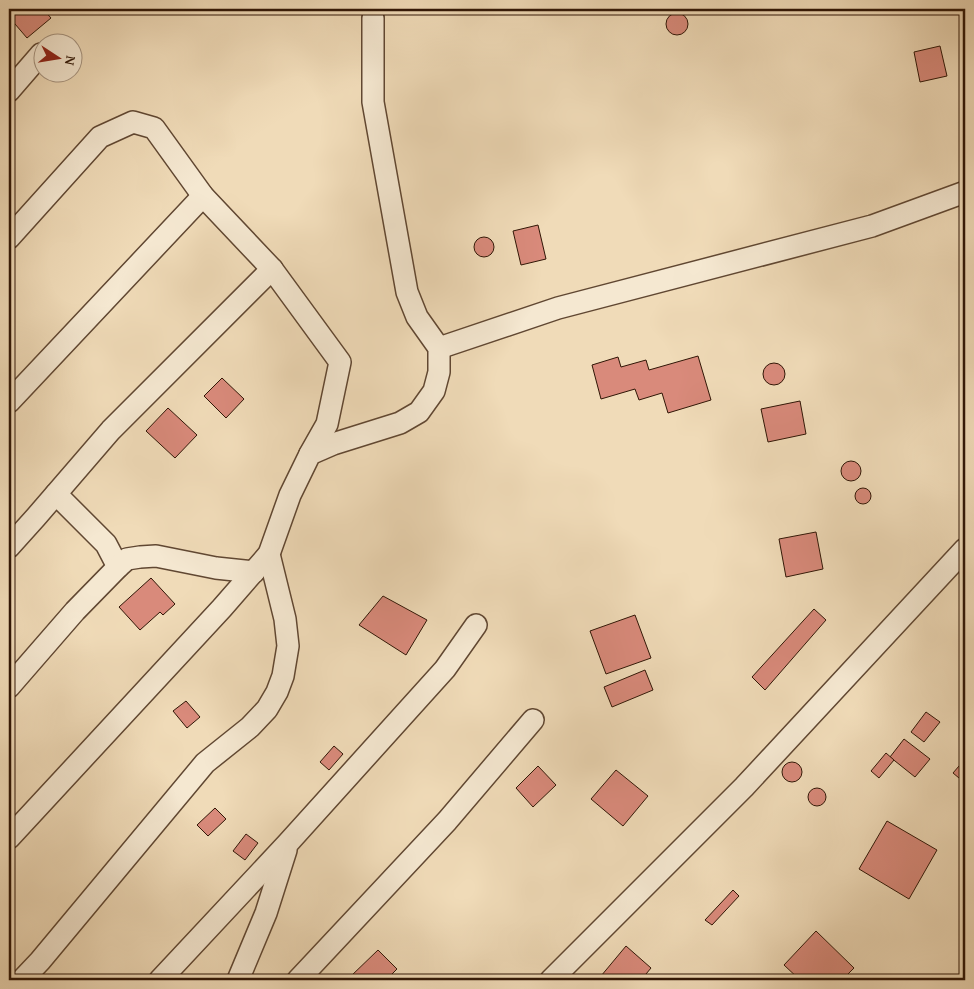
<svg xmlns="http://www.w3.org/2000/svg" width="974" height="989" viewBox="0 0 974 989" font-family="'Gentium Book Plus',serif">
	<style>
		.building { fill: #d98a7b; stroke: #301606 }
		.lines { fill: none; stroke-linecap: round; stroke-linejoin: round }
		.minor-casing { stroke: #604732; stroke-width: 24 }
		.minor { stroke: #f5e8d1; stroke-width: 21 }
	</style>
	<rect width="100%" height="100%" fill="#f0dbb8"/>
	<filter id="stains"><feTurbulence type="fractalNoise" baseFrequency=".004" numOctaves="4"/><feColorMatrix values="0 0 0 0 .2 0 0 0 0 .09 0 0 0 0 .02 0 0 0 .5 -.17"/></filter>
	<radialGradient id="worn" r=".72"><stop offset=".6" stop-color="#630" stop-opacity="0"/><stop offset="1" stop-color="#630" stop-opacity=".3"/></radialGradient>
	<g class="building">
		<path d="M9,9H43L51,18L27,38L9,17Z"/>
		<circle cx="677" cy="24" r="11"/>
		<path d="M940,46L947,76L920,82L914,52Z"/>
		<path d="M538,225L546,259L521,265L513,231Z"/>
		<circle cx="484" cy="247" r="10"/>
		<path d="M698,356L711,400L668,413L662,393L639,400L635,389L601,399L592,365L618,357L621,367L646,360L649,370Z"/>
		<circle cx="774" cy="374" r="11"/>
		<path d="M222,378L244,399L226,418L204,396Z"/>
		<path d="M800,401L806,434L768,442L761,409Z"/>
		<path d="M168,408L197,435L175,458L146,431Z"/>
		<circle cx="851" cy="471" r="10"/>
		<circle cx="863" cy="496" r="8"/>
		<path d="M816,532L823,569L786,577L779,539Z"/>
		<path d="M151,578L175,604L163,615L160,612L140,630L119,607Z"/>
		<path d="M383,596L427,620L406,655L359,625Z"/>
		<path d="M814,609L826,620L765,690L752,677Z"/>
		<path d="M635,615L651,658L606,674L590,631Z"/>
		<path d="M645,670L653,690L612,707L604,687Z"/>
		<path d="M186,701L200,717L187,728L173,711Z"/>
		<path d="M926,712L940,722L924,742L911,732Z"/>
		<path d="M904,739L930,759L915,777L890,757Z"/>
		<path d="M334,746L343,754L329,770L320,762Z"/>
		<path d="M886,753L894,760L879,778L871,771Z"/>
		<path d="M965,759V783L953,773Z"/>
		<circle cx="792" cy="772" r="10"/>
		<path d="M538,766L556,785L533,807L516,788Z"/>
		<path d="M616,770L648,796L623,826L591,799Z"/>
		<circle cx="817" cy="797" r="9"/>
		<path d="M215,808L226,819L208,836L197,825Z"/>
		<path d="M887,821L937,850L909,899L859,869Z"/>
		<path d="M246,834L258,843L245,860L233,851Z"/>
		<path d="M733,890L739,896L712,925L705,920Z"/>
		<path d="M816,931L854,968L842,980H800L784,965Z"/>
		<path d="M626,946L651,968L641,980H606L601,976Z"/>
		<path d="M378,950L397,969L386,980H353L350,977Z"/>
	</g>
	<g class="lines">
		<defs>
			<g id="minor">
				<path d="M9,91L41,54"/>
				<path d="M9,238L100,137L133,122L154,128L203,196L272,269L340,362L327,424L310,454"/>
				<path d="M439,348L558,308L872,226L965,192"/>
				<path d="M9,402L203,196"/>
				<path d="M56,494L106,544L118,567"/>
				<path d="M9,547L36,517L111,430L272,269"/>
				<path d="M9,687L75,611L118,567L127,559L140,557L156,556L216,568L254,572"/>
				<path d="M9,838L222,608L269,554L290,495L310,454L333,444L400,423L419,412L434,391L439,372V348L417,317L407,292L373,102V18"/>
				<path d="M22,980L40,961L205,763L250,727L267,709L277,692L283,676L288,646L285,619L269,554"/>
				<path d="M160,980L288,843L445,669L476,625"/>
				<path d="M238,980L266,913L286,850"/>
				<path d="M298,980L447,821L533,720"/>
				<path d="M551,980L744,787L965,549"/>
			</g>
		</defs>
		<use href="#minor" class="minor-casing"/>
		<use href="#minor" class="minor"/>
	</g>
	<rect width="974" height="989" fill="none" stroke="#f0dbb8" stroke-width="30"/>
	<rect x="10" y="10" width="954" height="969" fill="none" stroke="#301606" stroke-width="2.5"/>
	<rect x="15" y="15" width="944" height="959" fill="none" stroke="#301606"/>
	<g transform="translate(58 58) rotate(102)"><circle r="24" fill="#f5e8d1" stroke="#a69480"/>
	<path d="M0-4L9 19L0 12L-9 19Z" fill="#8f2418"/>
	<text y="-8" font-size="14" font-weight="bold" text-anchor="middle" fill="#301606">N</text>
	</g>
	<rect width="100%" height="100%" filter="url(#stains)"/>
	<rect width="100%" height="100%" fill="url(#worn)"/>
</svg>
